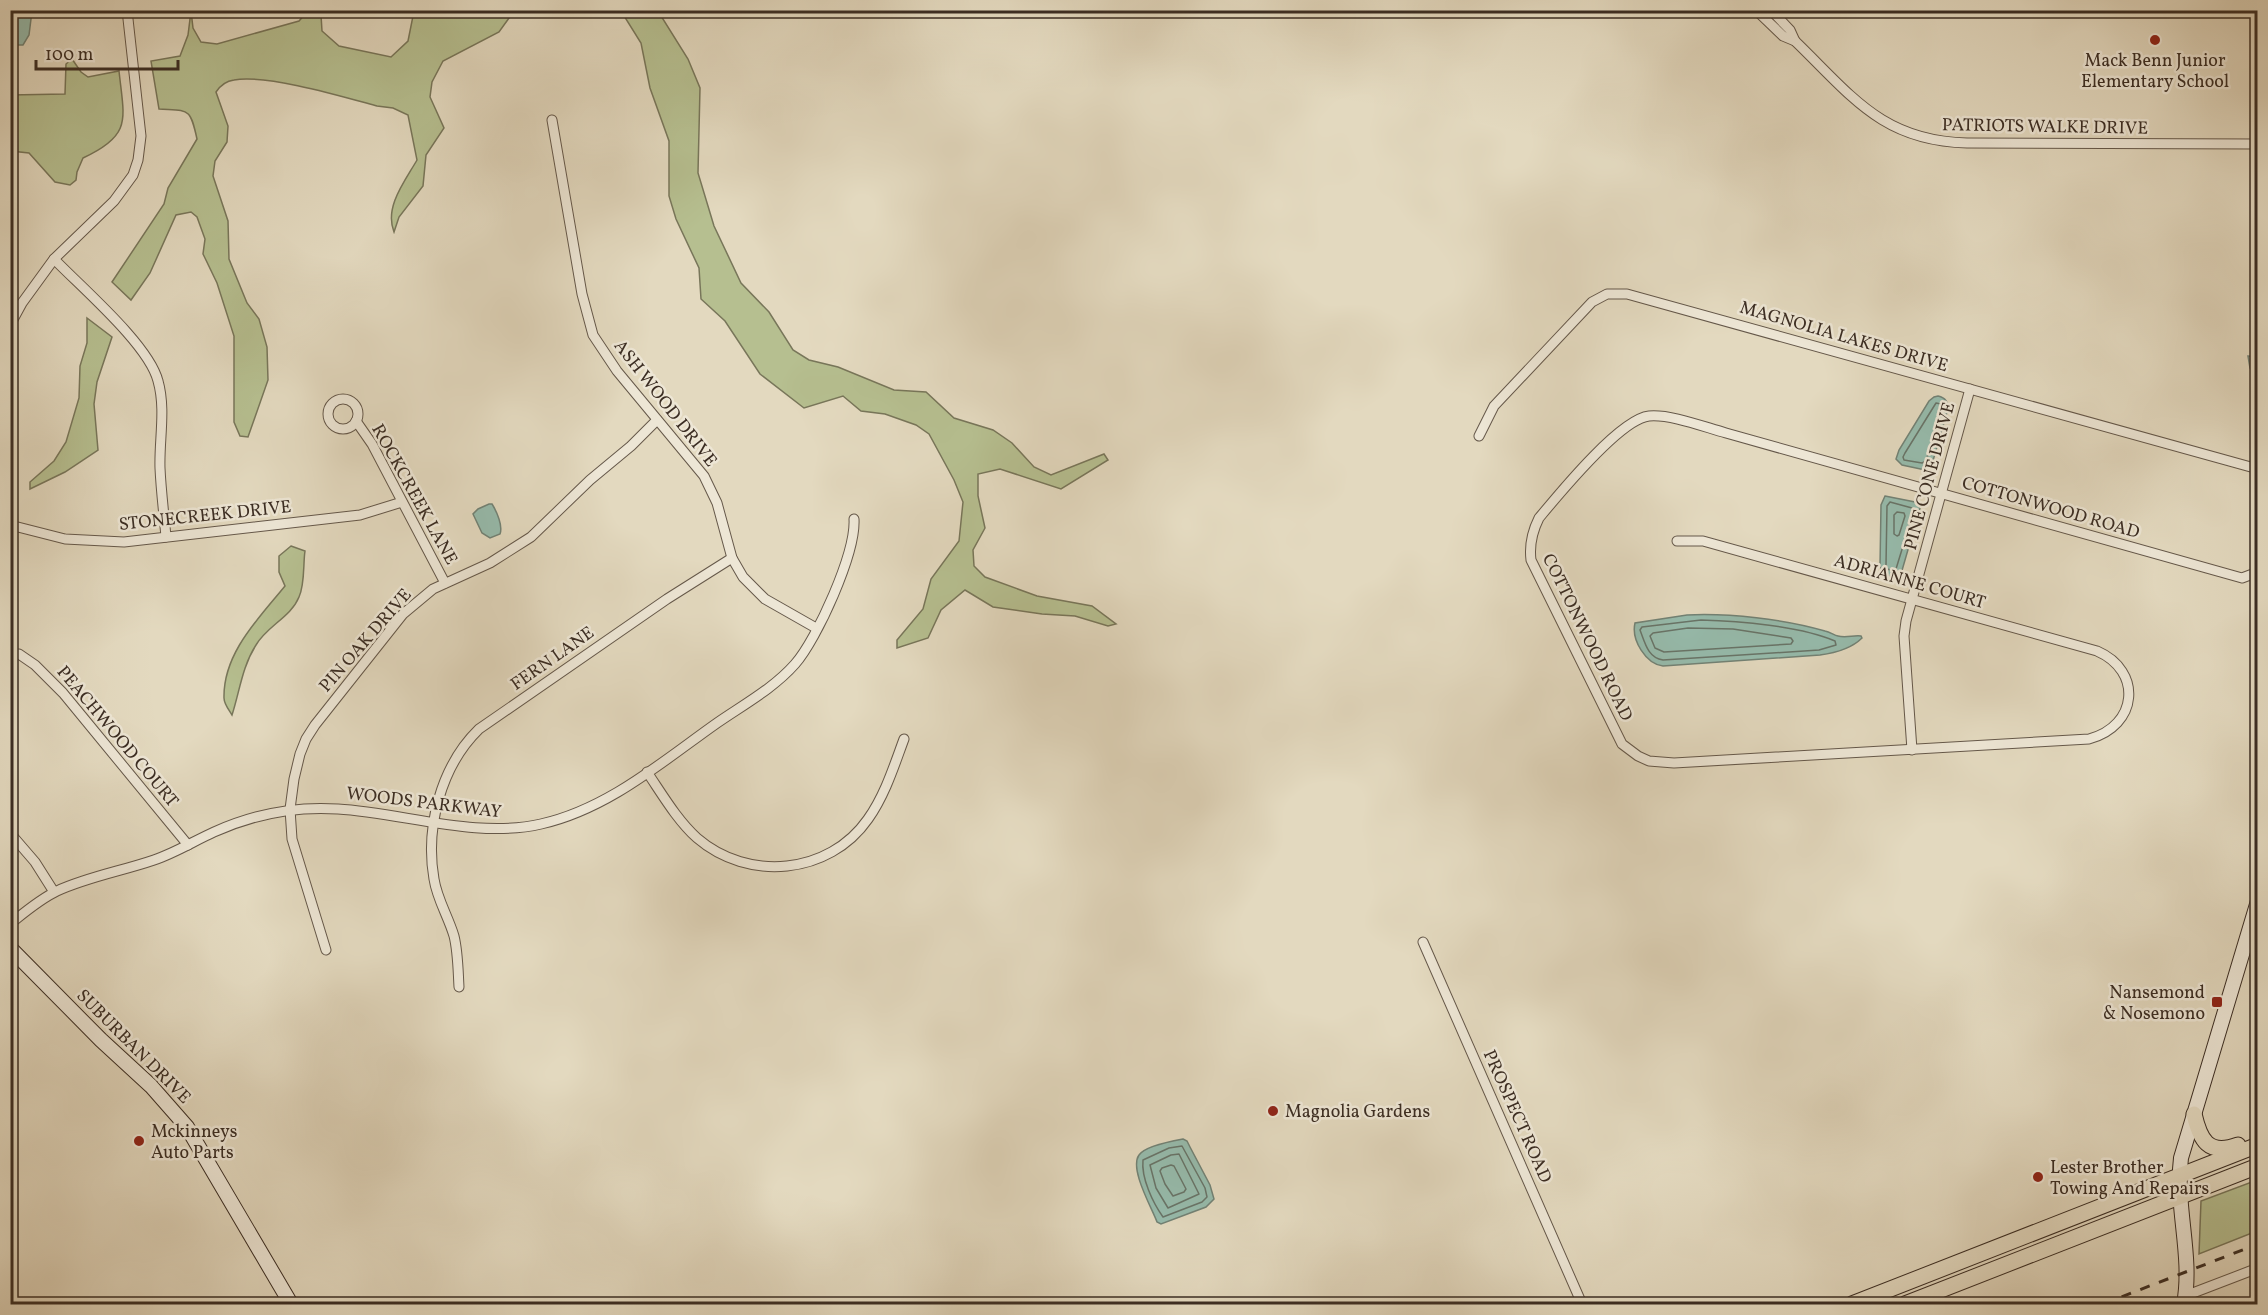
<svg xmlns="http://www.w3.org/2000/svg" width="2268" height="1315" viewBox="0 0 2268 1315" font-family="Vollkorn,serif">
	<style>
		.green { fill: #b6bf90; stroke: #78765a; stroke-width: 1.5 }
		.water { fill: #96bbac; stroke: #728275; stroke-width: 1.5 }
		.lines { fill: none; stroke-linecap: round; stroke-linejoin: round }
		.shore { stroke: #687468; stroke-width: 1.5 }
		.street-casing { stroke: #65584a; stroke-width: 11 }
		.secondary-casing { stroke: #3b2d23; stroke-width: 16 }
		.primary-casing { stroke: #3b2d23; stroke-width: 17 }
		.street { stroke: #ede6d5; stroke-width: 9 }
		.secondary { stroke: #ede6d5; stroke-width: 14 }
		.primary { stroke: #e3d9bf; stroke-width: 15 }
		.rail { stroke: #3b2d23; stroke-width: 3; stroke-dasharray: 10 10; stroke-linecap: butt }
		.poi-dot { fill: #8f2418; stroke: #ede6d5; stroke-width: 2 }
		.labels { text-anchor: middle; stroke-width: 5; stroke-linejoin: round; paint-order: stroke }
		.poi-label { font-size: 18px; fill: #3b2d23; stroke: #ede6d5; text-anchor: start }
		.street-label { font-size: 18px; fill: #3b2d23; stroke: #ede6d5 }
	</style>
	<rect width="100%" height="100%" fill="#e3d9bf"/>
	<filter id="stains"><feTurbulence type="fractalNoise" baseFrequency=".00333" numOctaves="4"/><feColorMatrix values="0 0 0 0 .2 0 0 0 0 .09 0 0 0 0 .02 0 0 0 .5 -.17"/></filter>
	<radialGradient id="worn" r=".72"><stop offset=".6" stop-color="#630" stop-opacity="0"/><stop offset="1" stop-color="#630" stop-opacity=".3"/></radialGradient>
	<g class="green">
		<path d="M191,11L193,28L201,42L217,44L299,21L308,11H318L321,15L322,31L339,46L391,57L408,41L414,11H514L499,32L443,61L432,82L430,97L444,128L426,155L423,186L399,217L394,232C384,207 405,181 417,160L408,115L393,108L377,106C344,97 267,74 234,80C226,81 220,86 216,92L228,126L227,142L215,161L213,176L228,221L229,259L247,303L259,319L267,347L268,380L248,437L240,436L234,422V336L217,283L203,254L205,239L197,217L191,212L176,215L150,273L131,300L112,282L164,204L168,188L197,139C190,107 189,111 159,109L151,61L180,56L188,35Z"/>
		<path d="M621,11H658L688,59L700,88L698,173L714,226L741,283L769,312L793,350L809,360L838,367L894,390L926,392L954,418L993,430L1012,443L1034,467L1051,475L1104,454L1108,460L1061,489L1000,469L978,474V496L985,528L973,550L974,566L985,577L1037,596L1092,606L1116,624L1108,626L1075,616L1042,614L993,607L965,590L941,610L928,638L897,648V640L923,609L931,579L959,541L963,502L954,480L929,434L916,425L885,414L861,411L843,396L804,408L760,374L725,321L701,299L699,268L676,219L669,196V141L650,88L641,43Z"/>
		<path d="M72,59L81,72L88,77L119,71C124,119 133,135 83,158L77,172L76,180L70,185L55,182L29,153L11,151L10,95L65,94L66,64Z"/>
		<path d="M87,318L112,337L97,382L94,404L98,450L65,472L30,489V482L54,461L66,442L79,398L80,366L87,343Z"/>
		<path d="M291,546L305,551C303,564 305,584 299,597C291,617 267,626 256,645C242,667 240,690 232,715C229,710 224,704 224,698C223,653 259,618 285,586L279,572V556Z"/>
		<path d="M2257,1180V1231L2199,1254L2201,1201Z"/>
	</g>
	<g class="water">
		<path d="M10,11H32L29,35L23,45H11Z"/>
		<path d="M2248,356L2257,357V380L2250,368Z"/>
		<path d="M1938,396C1946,398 1948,402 1948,409L1932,464L1925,470L1902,465L1896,459L1899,450L1929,401L1934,397Z"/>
		<path d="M1885,496L1915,502L1920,508L1901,574L1894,578L1883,574L1880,566L1881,505Z"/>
		<path d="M489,504H492C497,512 503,526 500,534L490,538L482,533L473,514L478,509Z"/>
		<path d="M1687,615C1729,613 1784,619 1825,631C1830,632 1834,635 1838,636C1846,638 1854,635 1861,636L1862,638C1851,649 1835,653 1820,655L1663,666C1646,664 1631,640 1635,623Z"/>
		<path d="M1183,1139L1187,1141L1190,1147L1210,1185L1214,1199L1206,1207L1161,1224L1157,1222C1152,1208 1129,1169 1139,1155C1145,1146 1172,1141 1183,1139Z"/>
	</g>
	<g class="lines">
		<g class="shore">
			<path d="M1936,403L1941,404L1942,409L1926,461L1922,463L1904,460L1903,457L1905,453Z"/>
			<path d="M1890,502L1912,508L1914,510L1896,569L1894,571L1887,569L1886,565L1887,506Z"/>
			<path d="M1897,512L1904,513L1905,516L1899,535L1897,536L1894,534V515Z"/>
			<path d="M1701,620C1739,621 1800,626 1835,641L1836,645L1819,650L1663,660C1648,658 1645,643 1640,630L1642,627Z"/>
			<path d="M1688,628L1733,629L1791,638L1793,641L1791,644L1664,652L1655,648L1650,636L1653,633Z"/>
			<path d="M1182,1146L1205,1188L1207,1197L1202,1202L1163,1217C1153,1203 1141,1178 1143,1160L1169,1148Z"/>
			<path d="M1179,1154L1199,1194L1168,1208L1156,1188L1150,1165L1171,1155Z"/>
			<path d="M1171,1165L1174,1166L1186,1189L1184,1192L1173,1196L1165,1184L1160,1171L1162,1168Z"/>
		</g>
		<defs>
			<g id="street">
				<path d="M1756,10L1783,36L1795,41C1852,96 1882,141 1967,143L2258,144"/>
				<path d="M1771,10L1790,30L1795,41"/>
				<path d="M552,120L582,294L593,335L617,371L704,476L717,503L732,558L743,577L765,599L816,628"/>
				<path d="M54,259C82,288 149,345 158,381C166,409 159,440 160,468C161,491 164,514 166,537"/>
				<path d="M10,325L22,303L54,259L114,201L133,175L138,160L141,136L127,10"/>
				<circle cx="343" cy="414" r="15"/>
				<path d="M356,421L372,444L445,583"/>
				<path d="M1479,436L1494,406L1592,302L1607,294H1627L2258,469"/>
				<path d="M10,525L65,539L124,542L360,515L402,502"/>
				<path d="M1677,541H1703L2097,651C2143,671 2138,726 2089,739L1674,763L1649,761L1638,756L1622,744L1531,560C1529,544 1532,532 1539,518C1559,494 1620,419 1649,416C1671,414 1704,427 1726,433L2242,578L2258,572"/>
				<path d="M19,654L35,665L63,693L188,845"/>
				<path d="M1912,750L1904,636L1906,621L1970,389"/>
				<path d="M647,772C662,794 677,820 697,838C748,882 829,875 868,819C885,795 894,766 904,739"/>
				<path d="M10,833L35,862L54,892"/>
				<path d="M10,924C25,912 40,899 57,891C87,877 122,871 154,860C175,853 194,841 214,832C254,814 295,806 338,809C404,813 476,839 541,824C608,809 663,761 717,723C743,705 774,688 795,664C817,639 856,553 854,519"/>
				<path d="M1423,942L1582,1304"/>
				<path d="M326,950L292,839L290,809L294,779L300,754L306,739L315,725L403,614L433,589L490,563L531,537L590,480L631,446L657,420"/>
				<path d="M459,987C458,970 458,952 454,936C448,916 437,899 434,879C425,827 441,766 479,729L667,599L732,558"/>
				<path d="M2185,1296L2258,1268"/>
			</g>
			<g id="secondary">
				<path d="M10,948L101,1040L151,1086L187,1127L291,1304"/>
				<path d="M2184,1304C2193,1256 2175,1207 2181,1158L2258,901"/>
			</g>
			<g id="primary">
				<path d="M2194,1114C2200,1140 2208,1156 2238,1145"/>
				<path d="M1852,1304L2258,1145"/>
				<path d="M1905,1304L2258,1166"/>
			</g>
		</defs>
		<use href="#street" class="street-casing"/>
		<use href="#secondary" class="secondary-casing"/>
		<use href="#primary" class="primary-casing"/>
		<use href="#street" class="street"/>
		<use href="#secondary" class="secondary"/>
		<use href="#primary" class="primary"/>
		<path class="rail" d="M2103,1304L2258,1244"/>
	</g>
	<g class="poi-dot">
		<circle cx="2155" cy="40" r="6"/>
		<rect x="2211" y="996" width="12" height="12" rx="3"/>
		<circle cx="1273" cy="1111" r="6"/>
		<circle cx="139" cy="1141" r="6"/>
		<circle cx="2038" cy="1177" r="6"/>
	</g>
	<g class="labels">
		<g class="poi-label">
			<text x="2155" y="66" text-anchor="middle">Mack Benn Junior<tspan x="2155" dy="21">Elementary School</tspan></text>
			<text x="2205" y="998" text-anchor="end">Nansemond<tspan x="2205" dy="21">&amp; Nosemono</tspan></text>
			<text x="1285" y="1117">Magnolia Gardens</text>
			<text x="151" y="1137">Mckinneys<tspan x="151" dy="21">Auto Parts</tspan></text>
			<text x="2050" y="1173">Lester Brother<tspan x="2050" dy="21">Towing And Repairs</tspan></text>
		</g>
		<g class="street-label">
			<text transform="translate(2045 126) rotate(1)" y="6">PATRIOTS WALKE DRIVE</text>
			<text transform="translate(1844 336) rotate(16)" y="6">MAGNOLIA LAKES DRIVE</text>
			<text transform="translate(666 403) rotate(52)" y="6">ASH WOOD DRIVE</text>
			<text transform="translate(1929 476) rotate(-75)" y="6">PINE CONE DRIVE</text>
			<text transform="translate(415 494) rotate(61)" y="6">ROCKCREEK LANE</text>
			<text transform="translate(2051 507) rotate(16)" y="6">COTTONWOOD ROAD</text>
			<text transform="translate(205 515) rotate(-6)" y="6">STONECREEK DRIVE</text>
			<text transform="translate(1910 581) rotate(16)" y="6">ADRIANNE COURT</text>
			<text transform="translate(1588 637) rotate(64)" y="6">COTTONWOOD ROAD</text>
			<text transform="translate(365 640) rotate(-49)" y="6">PIN OAK DRIVE</text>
			<text transform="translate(552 658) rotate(-35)" y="6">FERN LANE</text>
			<text transform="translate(118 736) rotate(50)" y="6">PEACHWOOD COURT</text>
			<text transform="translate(424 802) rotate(7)" y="6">WOODS PARKWAY</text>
			<text transform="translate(134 1046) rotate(45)" y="6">SUBURBAN DRIVE</text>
			<text transform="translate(1518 1116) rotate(66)" y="6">PROSPECT ROAD</text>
		</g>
	</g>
	<rect width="2268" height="1315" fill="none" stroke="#e3d9bf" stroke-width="36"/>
	<rect x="12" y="12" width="2244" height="1291" fill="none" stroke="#3b2d23" stroke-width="3"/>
	<rect x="18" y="18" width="2232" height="1279" fill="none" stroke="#3b2d23" stroke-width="1.5"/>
	<path d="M36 60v9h142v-9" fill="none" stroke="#3b2d23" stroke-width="3"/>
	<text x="45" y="60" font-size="18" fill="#3b2d23" stroke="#ede6d5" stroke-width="4.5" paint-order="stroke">100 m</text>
	<rect width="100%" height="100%" filter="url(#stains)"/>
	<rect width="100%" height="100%" fill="url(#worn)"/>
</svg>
